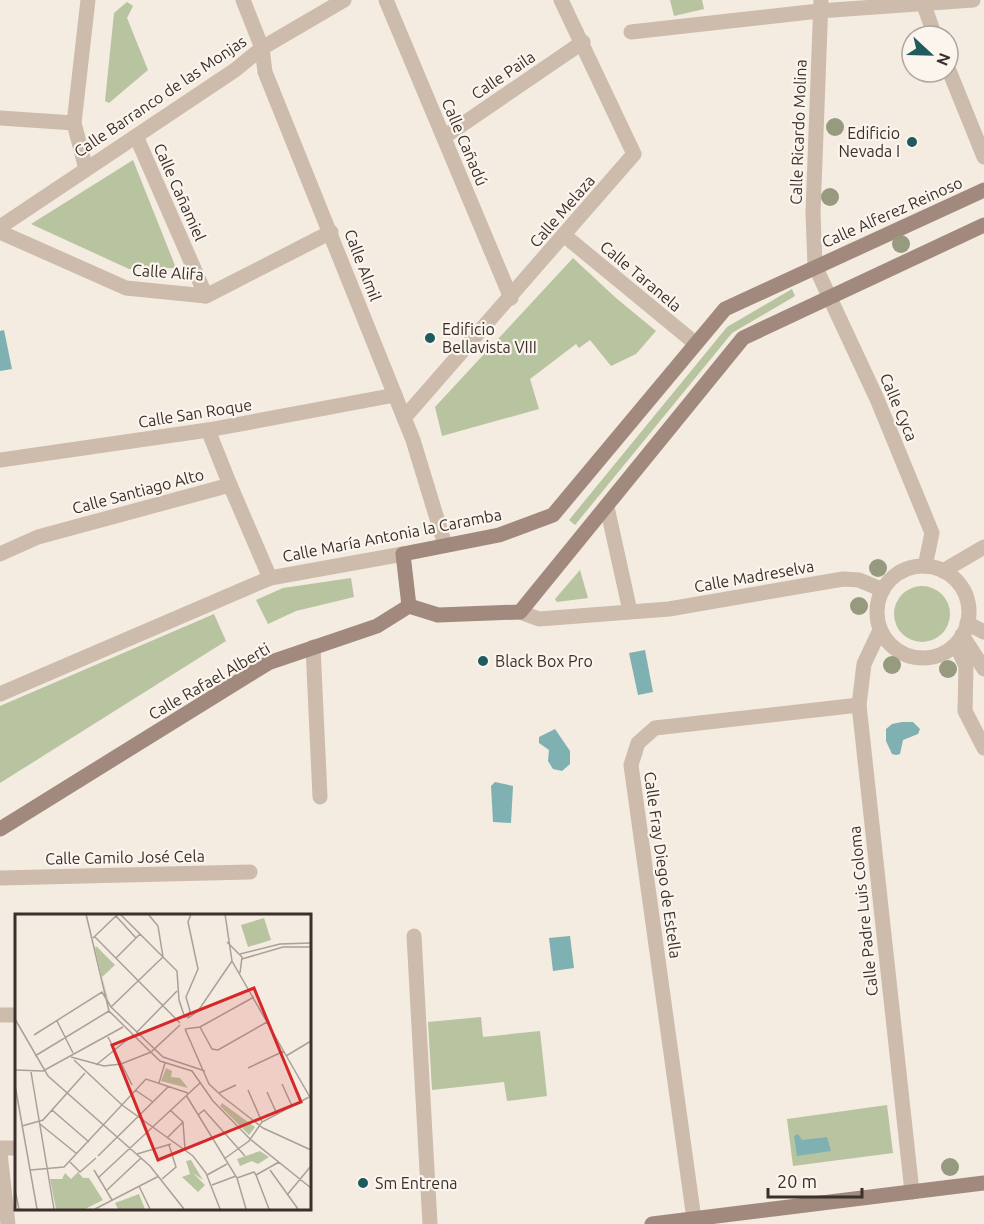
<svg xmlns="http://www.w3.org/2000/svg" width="984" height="1224" viewBox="0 0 984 1224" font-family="Ubuntu,sans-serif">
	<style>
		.green { fill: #b8c4a0 }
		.water { fill: #7fb0b2 }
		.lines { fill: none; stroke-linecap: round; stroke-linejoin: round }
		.street { stroke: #cdbbac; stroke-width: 15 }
		.secondary { stroke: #a18a7d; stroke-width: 15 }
		.tree { fill: #969b7f }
		.poi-dot { fill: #1f5a5e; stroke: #fbf5ee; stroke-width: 2 }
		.labels { text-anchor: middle; stroke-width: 4.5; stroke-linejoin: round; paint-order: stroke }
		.street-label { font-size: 16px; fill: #3b302b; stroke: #fbf5ee }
		.poi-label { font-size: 16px; fill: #3b302b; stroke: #fbf5ee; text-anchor: start }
		.inset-road { fill: none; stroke: #aaa098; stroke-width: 1.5 }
		.view { fill: #d62828; fill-opacity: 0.15; stroke: #d62828; stroke-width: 3 }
		.inset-edge { fill: none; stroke: #3b302b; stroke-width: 3 }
	</style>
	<rect width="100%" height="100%" fill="#f4ebe1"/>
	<g class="green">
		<path d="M670,0H702L704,9L674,16Z"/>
		<path d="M127,2L133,6L127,18L148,70L109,103L105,101L114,13Z"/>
		<path d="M133,160L176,268L129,269L31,224Z"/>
		<path d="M573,258L616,298L656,331L636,354L611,366L590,340L579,348L576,344L530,379L539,409L442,436L435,407Z"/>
		<path d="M792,289L795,296L732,333L575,525L569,520L727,327Z"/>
		<path d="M580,570L588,598L557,602L555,599Z"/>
		<path d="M351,578L354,597L296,611L268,624L256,600L283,588Z"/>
		<circle cx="922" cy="614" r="28"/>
		<path d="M214,614L226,641L0,783V706Z"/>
		<path d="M481,1017L483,1037L540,1031L547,1096L507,1101L504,1082L432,1090L428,1022Z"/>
		<path d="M887,1105L893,1153L793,1166L787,1119Z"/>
	</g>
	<g class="water">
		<path d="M4,330L12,369L0,371V331Z"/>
		<path d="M645,650L653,692L638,695L629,653Z"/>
		<path d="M902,722H913L920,729L918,734L903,740L900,754L896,755L892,754L886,741V729L892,724Z"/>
		<path d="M555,729L570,751V764L562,771L553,769L548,761L549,750L539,743V737Z"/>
		<path d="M495,782L513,786L511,823L493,822L491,786Z"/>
		<path d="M570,936L574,968L553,971L549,938Z"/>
		<path d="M798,1134L802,1140L827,1137L831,1151L797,1156L794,1136Z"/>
	</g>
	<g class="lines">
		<g class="street">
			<path d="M243,0L262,48L265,72L413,440L445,545"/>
			<path d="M386,0L511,298"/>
			<path d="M821,0L813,213L815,266L877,399L932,533L925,566"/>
			<path d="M922,0L935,36"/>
			<path d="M631,32L819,11L973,0"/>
			<path d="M948,68L984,157"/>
			<path d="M0,118L74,123"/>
			<path d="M136,136L206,296"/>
			<path d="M444,137L583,42"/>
			<path d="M86,169L74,123L88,0"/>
			<path d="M0,227L235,70L262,48L344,0"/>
			<path d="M0,232L126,288L206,296L331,232"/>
			<path d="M565,236L695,343"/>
			<path d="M404,418L634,154L561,0"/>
			<path d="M0,460L208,430L395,395"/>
			<path d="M230,485L270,578"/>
			<path d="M607,507L630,611"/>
			<path d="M0,554L38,537L230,485L208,430"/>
			<circle cx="923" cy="612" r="46"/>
			<path d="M943,571L984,547"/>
			<path d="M520,612L539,619L669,609L843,579L859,580L883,590"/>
			<path d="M967,623L984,632"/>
			<path d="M880,630L864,664L859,705L912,1192"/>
			<path d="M962,635L984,669"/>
			<path d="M956,645L966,666L965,711L984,748"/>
			<path d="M313,647L320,797"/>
			<path d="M0,694L270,578L403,554"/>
			<path d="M0,878L250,872"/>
			<path d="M414,936L430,1224"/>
			<path d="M0,1015H16"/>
			<path d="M0,1148H16"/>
			<path d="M0,1153L8,1224"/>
			<path d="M694,1219L631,765L638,743L655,728L859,705"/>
		</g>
		<g class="secondary">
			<path d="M409,606L403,554L499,535L553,515L725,309L984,190"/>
			<path d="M0,829L268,663L377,626L409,606L438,615L520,612L743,338L984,225"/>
			<path d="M652,1224L984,1183"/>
		</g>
	</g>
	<g class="tree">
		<circle cx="835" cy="127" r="9"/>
		<circle cx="830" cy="197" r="9"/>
		<circle cx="901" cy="244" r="9"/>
		<circle cx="878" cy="568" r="9"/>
		<circle cx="859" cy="606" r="9"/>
		<circle cx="892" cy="665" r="9"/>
		<circle cx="948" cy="669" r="9"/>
		<circle cx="950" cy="1167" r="9"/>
	</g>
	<g class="poi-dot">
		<circle cx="912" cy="142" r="6"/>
		<circle cx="430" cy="338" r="6"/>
		<circle cx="483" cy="661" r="6"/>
		<circle cx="363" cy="1183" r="6"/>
	</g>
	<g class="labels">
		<g class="street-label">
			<text transform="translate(503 75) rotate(-34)" y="6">Calle Paila</text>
			<text transform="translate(160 96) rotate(-34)" y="6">Calle Barranco de las Monjas</text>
			<text transform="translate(798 132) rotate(-88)" y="6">Calle Ricardo Molina</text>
			<text transform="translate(465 142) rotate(67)" y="6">Calle Cañadú</text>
			<text transform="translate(180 192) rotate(66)" y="6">Calle Cañamiel</text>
			<text transform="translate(562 211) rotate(-49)" y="6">Calle Melaza</text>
			<text transform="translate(892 212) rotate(-24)" y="6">Calle Alferez Reinoso</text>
			<text transform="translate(363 265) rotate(69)" y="6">Calle Almil</text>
			<text transform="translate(168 272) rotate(4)" y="6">Calle Alifa</text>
			<text transform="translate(641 276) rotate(40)" y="6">Calle Taranela</text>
			<text transform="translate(899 407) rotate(67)" y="6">Calle Cyca</text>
			<text transform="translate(195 413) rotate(-9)" y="6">Calle San Roque</text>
			<text transform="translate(138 491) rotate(-15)" y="6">Calle Santiago Alto</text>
			<text transform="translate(392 535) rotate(-11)" y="6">Calle María Antonia la Caramba</text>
			<text transform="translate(754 576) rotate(-10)" y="6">Calle Madreselva</text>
			<text transform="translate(209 681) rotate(-30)" y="6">Calle Rafael Alberti</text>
			<text transform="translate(125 857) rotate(-1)" y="6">Calle Camilo José Cela</text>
			<text transform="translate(663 865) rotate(82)" y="6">Calle Fray Diego de Estella</text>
			<text transform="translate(863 911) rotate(-96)" y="6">Calle Padre Luis Coloma</text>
		</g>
		<g class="poi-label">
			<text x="900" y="139" text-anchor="end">Edificio<tspan x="900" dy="18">Nevada I</tspan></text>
			<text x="442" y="335">Edificio<tspan x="442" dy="18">Bellavista VIII</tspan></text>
			<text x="495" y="667">Black Box Pro</text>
			<text x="375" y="1189">Sm Entrena</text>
		</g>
	</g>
	<g transform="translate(15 914)">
		<rect width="296" height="296" fill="#f4ebe1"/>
		<path d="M249,4L256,26L233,33L226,11ZM81,32L100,51L87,63L94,89L92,85L80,34ZM151,154L157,157L156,163L165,164L173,174L146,167ZM207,189L240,213L234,221L205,192ZM245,237L254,243L243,250L237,247L225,252L222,245ZM176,246L188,266L178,259L190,271L183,278L167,263L175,260L171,247ZM63,258L68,264H74L88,286L70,295H41L35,265H47L50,259L56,265ZM124,280L130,295H103L100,289Z" fill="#b8c4a0"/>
		<path class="inset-road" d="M71,0L94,97L145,147L177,157L198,187L235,225L296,274M105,0L162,57L164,86L170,104M133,0L143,12L148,43M210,0L217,47L296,185M101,2L121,24M80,23L165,109M78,24L103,0M212,28L227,43L225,59M225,40L265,30L296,29M101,44L125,20M227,45L268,33H296M96,93L148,43M172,104L175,97L171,83L183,55L173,8L176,0M173,104L183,97L217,47M0,105L33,162L135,252L169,295M42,107L58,139M185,113L197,135L203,136L252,108M170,115L194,170L208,183L248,214L296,236M170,115L185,113L239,83M121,119L162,77M19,121L87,78L96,93L148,143L190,157M92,121L117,171M20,142L94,97M271,142L296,127M56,143L89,152L106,150L136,138L165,111M59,146L107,191L178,242L191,259L205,295M81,151L118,121M233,154L269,137M0,156L28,157L108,113M16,158L39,295M144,169L150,149M267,170L277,192M0,171L22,295M120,176L138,188M233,176L247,208M252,178L262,200M204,179L221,171M171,181L222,264L231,295M37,196L74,228M155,196L168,208L170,235M183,201L189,196L230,242M25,210L62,240M7,212L28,206L70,159M152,224L168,208M122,240L156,230M83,242L154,172M209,245L234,227L247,208L296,182M55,248L65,258L81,244M15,256L49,253L131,165L173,179M79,256L97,286M255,256L283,295M192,261L212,250M241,261L254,295M241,261L264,248M84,263L186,168M222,264L239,258L241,261M147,265L161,253L154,231M197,271L221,262M124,272L135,295M0,276L4,295M92,276L126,244M272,281L296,252M80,295L144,262"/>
		<path class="view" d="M239,74L286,188L143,246L97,131Z"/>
		<rect width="296" height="296" class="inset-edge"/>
	</g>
	<g transform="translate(930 54) rotate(112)"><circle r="28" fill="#fbf5ee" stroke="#aea6a0" stroke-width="1.5"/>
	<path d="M0-4.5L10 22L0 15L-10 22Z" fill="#1f5a5e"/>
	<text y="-9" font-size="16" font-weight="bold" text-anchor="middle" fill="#3b302b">N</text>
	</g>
	<path d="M768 1188v9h94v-9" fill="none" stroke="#3b302b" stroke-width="3"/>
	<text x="777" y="1188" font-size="18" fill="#3b302b" stroke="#fbf5ee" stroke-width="4.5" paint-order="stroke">20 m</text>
</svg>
